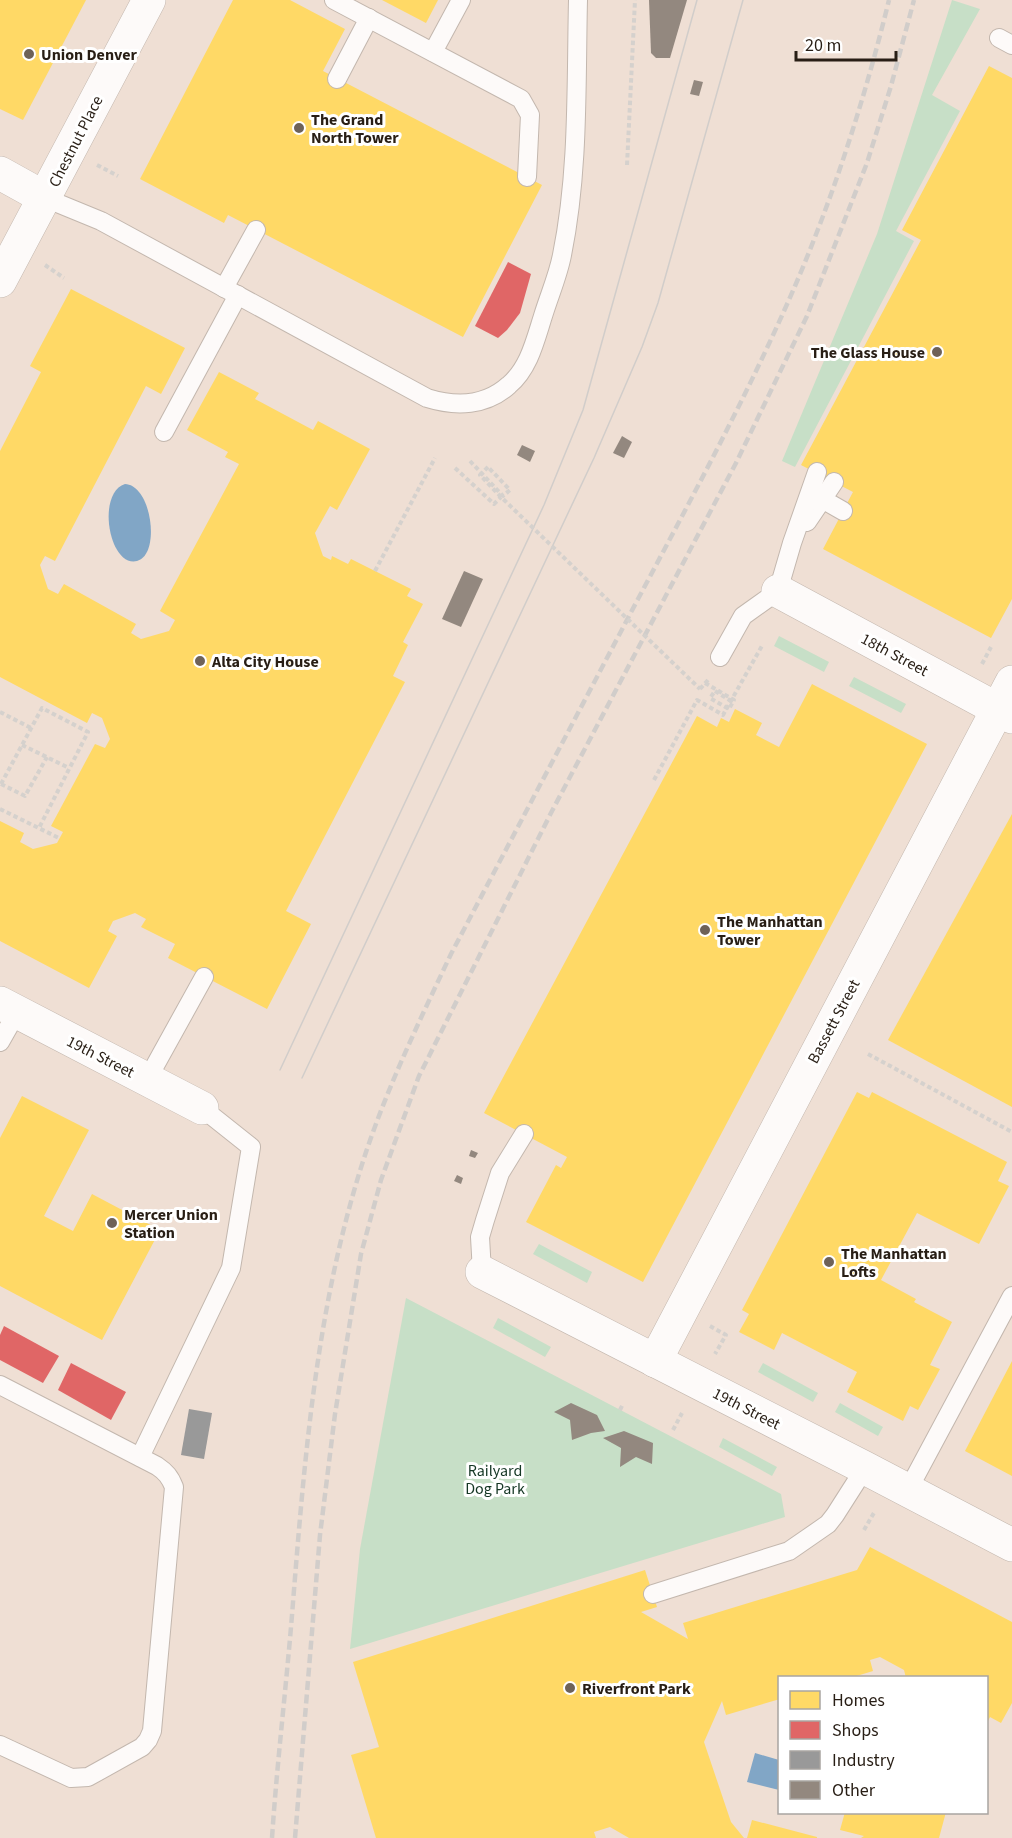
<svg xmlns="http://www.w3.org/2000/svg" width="1012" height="1838" viewBox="0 0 1012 1838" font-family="'Source Sans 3',sans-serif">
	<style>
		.green { fill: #c7dfc7 }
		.water { fill: #81a6c6 }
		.homes { fill: #ffd966 }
		.shops { fill: #e06666 }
		.industry { fill: #999 }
		.building { fill: #93887f }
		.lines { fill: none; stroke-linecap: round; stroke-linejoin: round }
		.lane-casing { stroke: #c3b7ae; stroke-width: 20 }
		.street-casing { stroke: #c3b7ae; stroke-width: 34 }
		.path { stroke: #d5d1cd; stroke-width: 4; stroke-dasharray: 4.5 3; stroke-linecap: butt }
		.lane { stroke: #fdfaf9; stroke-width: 18 }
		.street { stroke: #fdfaf9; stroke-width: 33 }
		.tram { stroke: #d1cdca; stroke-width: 1.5 }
		.rail { stroke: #d1cdca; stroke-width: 4.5; stroke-dasharray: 9 4.5; stroke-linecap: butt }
		.path-bridge { stroke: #d5d1cd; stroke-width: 4; stroke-dasharray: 4.5 3; stroke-linecap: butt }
		.poi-dot { fill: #6e6258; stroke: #fff; stroke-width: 2 }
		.labels { text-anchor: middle; stroke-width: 6; stroke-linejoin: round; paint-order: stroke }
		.poi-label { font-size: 16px; font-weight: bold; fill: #281e15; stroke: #fff; text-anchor: start }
		.street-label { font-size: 16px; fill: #281e15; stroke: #fff }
		.park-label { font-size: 16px; fill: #143624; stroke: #fff }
	</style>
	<rect width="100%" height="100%" fill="#efdfd4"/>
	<g class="green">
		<path d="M952,0L980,9L932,95L960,111L896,231L914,241L795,467L782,461L877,234Z"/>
		<path d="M779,636L829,662L824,672L774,646Z"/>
		<path d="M854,677L906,704L901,713L849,686Z"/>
		<path d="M539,1244L592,1272L587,1283L533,1254Z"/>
		<path d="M406,1298L781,1494L785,1517L350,1649L360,1549Z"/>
		<path d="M498,1318L551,1347L545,1357L493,1328Z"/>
		<path d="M763,1363L818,1393L813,1402L758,1372Z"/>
		<path d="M840,1403L883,1427L878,1436L835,1412Z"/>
		<path d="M723,1438L777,1467L772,1476L719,1447Z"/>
	</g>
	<g class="water">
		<path d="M125,484C152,485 161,555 137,561C109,568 96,493 125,484Z"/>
		<path d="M755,1753L779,1760V1790L747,1782Z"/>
	</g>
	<g class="homes">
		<path d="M0,0H86L23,120L0,109Z"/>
		<path d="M233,0H290L345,29L323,71L542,185L463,337L228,215L224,223L140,179Z"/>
		<path d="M382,0H438L426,23Z"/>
		<path d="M989,66L1012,78V599L991,638L823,549L853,492L801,465L921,240L902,230Z"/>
		<path d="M71,289L185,348L161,394L146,386L55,561L45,556L40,565L48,589L58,594L64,584L136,624L131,633L141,639L169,631L175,620L160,611L239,464L225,457L228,452L187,430L219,372L259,393L255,399L313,430L318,421L370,449L337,510L330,506L315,533L323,556L331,560L332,556L348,564L351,559L411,589L407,596L423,604L403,642L408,645L393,676L405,682L286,911L311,924L267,1009L168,958L175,944L141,927L146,919L135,913L113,921L108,931L117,936L89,988L0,941V821L24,833L20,842L33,849L57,843L63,832L51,826L95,744L105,748L110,739L102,718L92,713L87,723L0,677V451L41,372L30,366Z"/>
		<path d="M812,684L927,744L643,1282L526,1222L556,1165L561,1168L567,1157L484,1113L697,716L717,727L721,718L729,722L735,709L762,723L756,735L779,747Z"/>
		<path d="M1012,814V1107L888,1040Z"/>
		<path d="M857,1092L869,1098L872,1092L1007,1162L998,1181L1009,1186L979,1244L917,1213L881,1280L916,1299L914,1302L952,1322L930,1365L940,1369L918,1410L910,1406L903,1421L847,1392L857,1372L782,1333L774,1350L739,1332L749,1314L742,1310Z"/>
		<path d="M22,1096L89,1130L44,1216L73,1231L92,1194L160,1230L102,1340L0,1286V1138Z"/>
		<path d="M1012,1361V1476L965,1451Z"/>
		<path d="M870,1547L1012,1622V1703L1001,1723L990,1717L986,1725V1678H906L904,1670L880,1657L870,1660L873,1671L850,1678H780V1699L726,1715L722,1701L704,1742L731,1822L744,1838H629L610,1827L594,1832L596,1838H376L351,1755L379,1747L353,1662L645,1570L657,1607L641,1612L688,1639L683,1623L857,1570Z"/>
		<path d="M845,1812H946L939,1838H861L864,1836L840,1830Z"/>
		<path d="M752,1820L817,1837V1838H747Z"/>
	</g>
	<g class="shops">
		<path d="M508,262L531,274L520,313L507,330L498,338L475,326Z"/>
		<path d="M4,1326L59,1356L43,1383L0,1360V1335Z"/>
		<path d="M71,1363L126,1392L111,1420L58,1390Z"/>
	</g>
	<path class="industry" d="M189,1409L212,1413L204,1459L181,1455Z"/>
	<g class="building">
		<path d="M649,0H687L670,58H656L651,53Z"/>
		<path d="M694,80L703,82L699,96L690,94Z"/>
		<path d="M622,436L632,442L624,458L613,453Z"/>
		<path d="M522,445L535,451L530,462L517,455Z"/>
		<path d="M464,571L483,579L461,627L442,619Z"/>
		<path d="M471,1150L478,1153L475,1158L469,1156Z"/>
		<path d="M457,1175L463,1178L461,1184L454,1181Z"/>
		<path d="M571,1403L597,1415L605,1431L591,1433L572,1440L570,1420L554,1412Z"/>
		<path d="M624,1431L653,1443L652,1464L636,1457L620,1467L621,1448L603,1438Z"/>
	</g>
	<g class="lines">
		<defs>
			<g id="lane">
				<path d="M334,0L521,99L530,115L527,177"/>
				<path d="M999,38L1012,45"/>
				<path d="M433,52L461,0"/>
				<path d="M337,79L369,18"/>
				<path d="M45,198L101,221L427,398C456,407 486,406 509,385C529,368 535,341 543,316C549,296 558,276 562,255C579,171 576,85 578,0"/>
				<path d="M224,288L256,230"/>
				<path d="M164,432L238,295"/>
				<path d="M822,499L843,511"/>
				<path d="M807,522L834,482"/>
				<path d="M720,657L743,616L778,591L792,543L817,472"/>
				<path d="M0,1042L17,1012"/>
				<path d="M147,1080L204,977"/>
				<path d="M482,1272L480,1237L485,1220L500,1173L524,1134"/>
				<path d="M0,1385L157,1466C166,1472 170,1477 174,1487L152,1731L148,1740L142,1747L88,1777L71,1778L0,1745"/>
				<path d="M140,1457L231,1268L251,1147L202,1108"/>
				<path d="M908,1490L1012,1296"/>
				<path d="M653,1594L789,1551L828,1524L835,1515L865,1468"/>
			</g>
			<g id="street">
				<path d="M0,173L45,198"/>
				<path d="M0,281L149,0"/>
				<path d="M778,591L1012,717"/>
				<path d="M0,1003L202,1108"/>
				<path d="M482,1272L865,1468L1012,1545"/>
				<path d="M655,1361L1012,682"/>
			</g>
		</defs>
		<use href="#lane" class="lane-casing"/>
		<use href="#street" class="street-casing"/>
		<g class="path">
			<path d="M97,165L118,176"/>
			<path d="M627,165L635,0"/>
			<path d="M45,265L64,278"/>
			<path d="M470,461L503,496L510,490L488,467"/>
			<path d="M455,468L494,504L501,497"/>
			<path d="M375,571L435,458"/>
			<path d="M982,664L991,647"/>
			<path d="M700,689L708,680"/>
			<path d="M715,691L731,701"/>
			<path d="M0,712L31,728"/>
			<path d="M22,745L69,768"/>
			<path d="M654,780L697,700L723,715L763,644"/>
			<path d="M1,784L42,708L88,732L39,828"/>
			<path d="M1,784L25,796L47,757"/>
			<path d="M0,809L59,838"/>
			<path d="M868,1054L1012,1132"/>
			<path d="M710,1326L726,1335L715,1354"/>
			<path d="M620,1410L623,1404"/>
			<path d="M673,1430L682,1413"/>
			<path d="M864,1530L875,1511"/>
		</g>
		<use href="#lane" class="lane"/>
		<use href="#street" class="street"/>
		<g class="tram">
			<path d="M280,1070L544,505L583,410L697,0"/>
			<path d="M302,1078L594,458L642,347L658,303L743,0"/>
		</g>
		<g class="rail">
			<path d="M272,1838C277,1763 286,1689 292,1615C304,1465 315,1318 359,1174C382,1098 417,1026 451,954C513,836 576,717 638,599C689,503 740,409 784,311C829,211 863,106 889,0"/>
			<path d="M295,1838L320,1535L335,1414L361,1254L381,1180L419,1076L552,811L736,463L807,316L867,163L891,86L914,0"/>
		</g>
		<g class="path-bridge">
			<path d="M488,467L480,475L501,497L700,689"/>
			<path d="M705,683L734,700L729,709L710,698L715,691"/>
		</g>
	</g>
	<g class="poi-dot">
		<circle cx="29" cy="54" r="6"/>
		<circle cx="299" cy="128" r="6"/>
		<circle cx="937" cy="352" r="6"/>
		<circle cx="200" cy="661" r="6"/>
		<circle cx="705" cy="930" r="6"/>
		<circle cx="112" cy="1223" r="6"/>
		<circle cx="829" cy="1262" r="6"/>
		<circle cx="570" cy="1688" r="6"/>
	</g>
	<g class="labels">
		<g class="poi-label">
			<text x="41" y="60">Union Denver</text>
			<text x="311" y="125">The Grand<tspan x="311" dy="18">North Tower</tspan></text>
			<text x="925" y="358" text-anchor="end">The Glass House</text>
			<text x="212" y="667">Alta City House</text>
			<text x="717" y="927">The Manhattan<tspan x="717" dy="18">Tower</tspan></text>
			<text x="124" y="1220">Mercer Union<tspan x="124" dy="18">Station</tspan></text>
			<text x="841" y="1259">The Manhattan<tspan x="841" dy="18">Lofts</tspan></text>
			<text x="582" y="1694">Riverfront Park</text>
		</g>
		<g class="street-label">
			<text transform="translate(75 141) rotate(-63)" y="6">Chestnut Place</text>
			<text transform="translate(895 654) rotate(28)" y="6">18th Street</text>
			<text transform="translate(833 1021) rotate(-62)" y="6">Bassett Street</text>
			<text transform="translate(101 1056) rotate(27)" y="6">19th Street</text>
			<text transform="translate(747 1408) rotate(27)" y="6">19th Street</text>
		</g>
		<g class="park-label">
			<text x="495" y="1476">Railyard<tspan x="495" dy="18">Dog Park</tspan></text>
		</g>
	</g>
	<rect x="778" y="1676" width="210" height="138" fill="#ffffff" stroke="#a9a5a1" stroke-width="1.5"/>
	<rect x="790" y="1691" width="30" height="18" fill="#ffd966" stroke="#a9a5a1" stroke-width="1.5"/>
	<text x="832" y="1706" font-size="18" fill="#281e15">Homes</text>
	<rect x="790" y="1721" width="30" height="18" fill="#e06666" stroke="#a9a5a1" stroke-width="1.5"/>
	<text x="832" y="1736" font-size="18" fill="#281e15">Shops</text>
	<rect x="790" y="1751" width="30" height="18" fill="#999999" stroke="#a9a5a1" stroke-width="1.5"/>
	<text x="832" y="1766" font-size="18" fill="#281e15">Industry</text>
	<rect x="790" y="1781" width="30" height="18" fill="#93887f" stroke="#a9a5a1" stroke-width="1.5"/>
	<text x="832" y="1796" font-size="18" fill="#281e15">Other</text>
	<path d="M796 51v9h100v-9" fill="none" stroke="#281e15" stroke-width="3"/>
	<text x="805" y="51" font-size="18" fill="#281e15" stroke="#ffffff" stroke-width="4.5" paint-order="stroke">20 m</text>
</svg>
